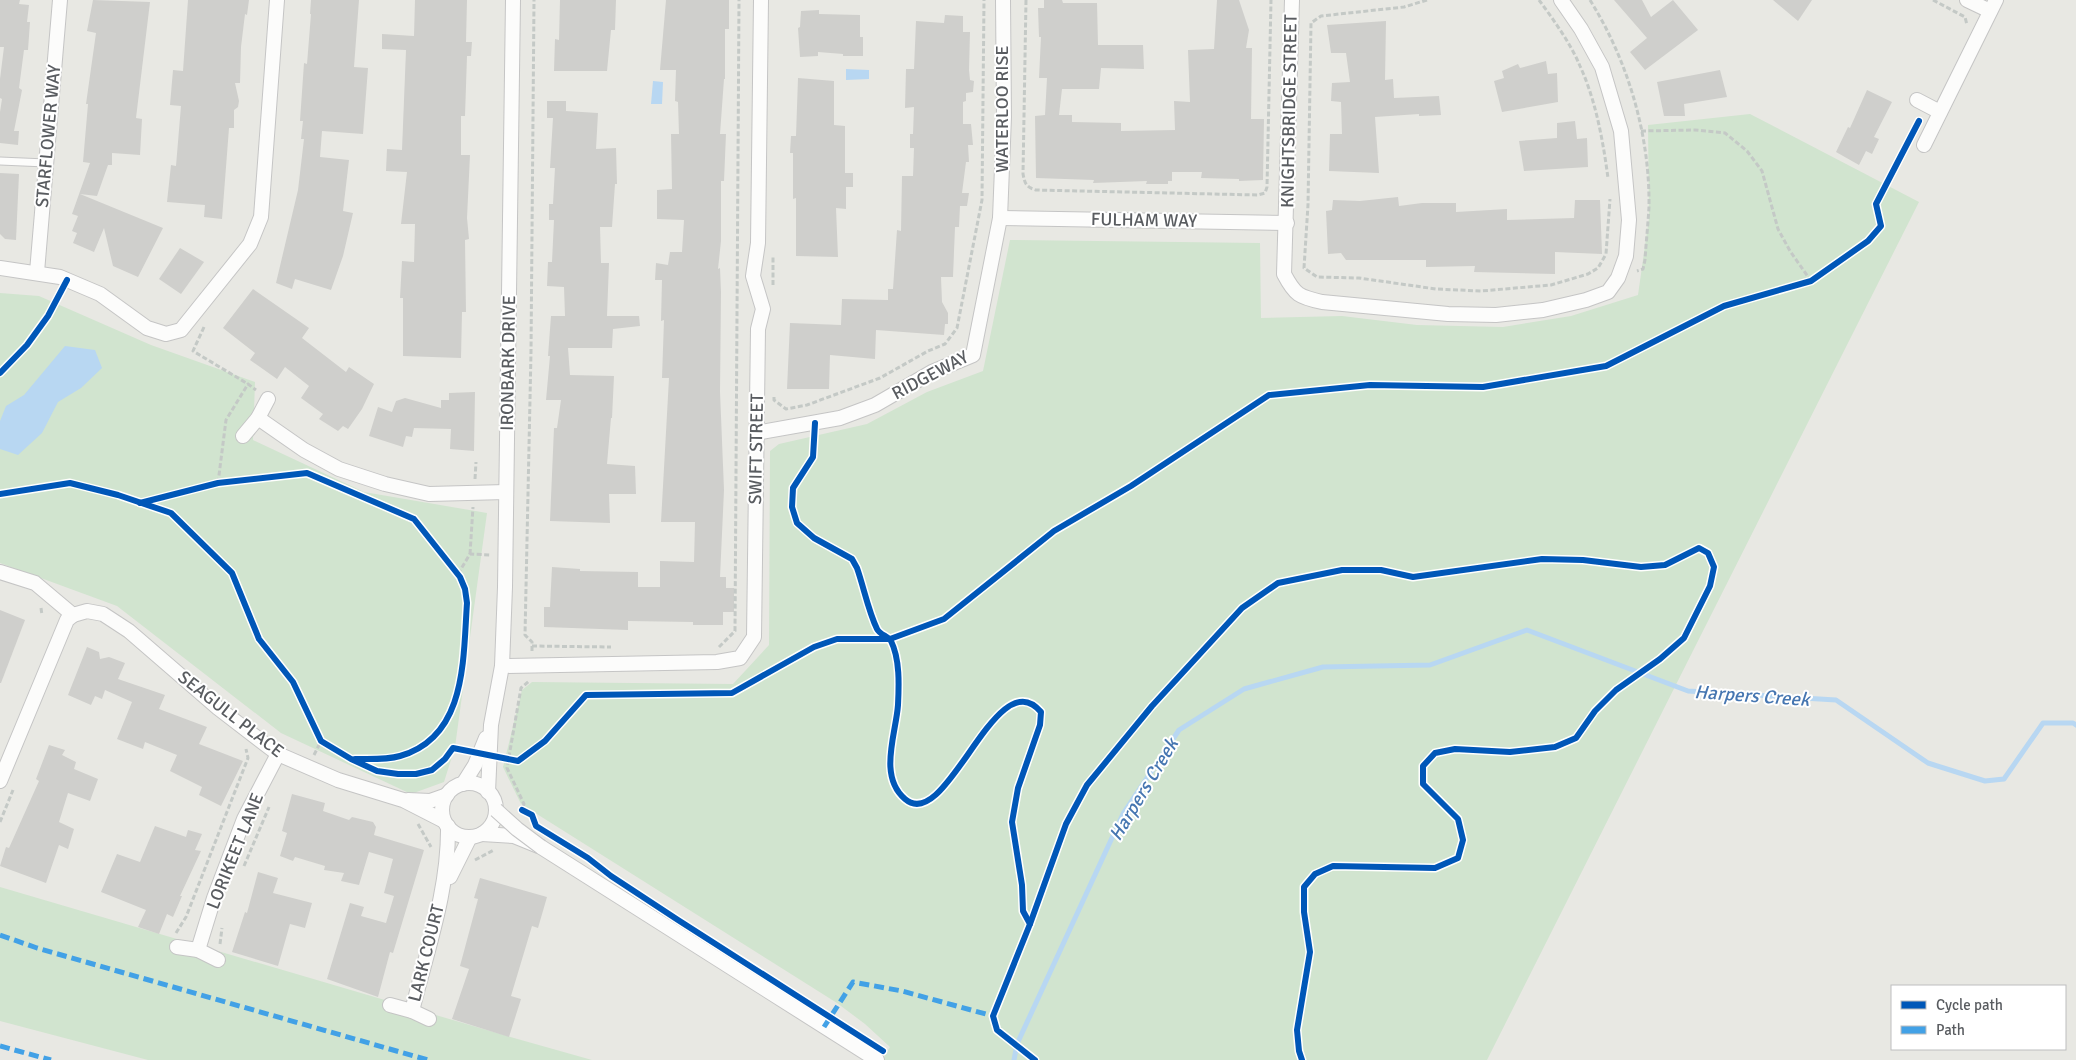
<svg xmlns="http://www.w3.org/2000/svg" width="2076" height="1060" viewBox="0 0 2076 1060" font-family="Signika,sans-serif">
	<style>
		.green { fill: #d1e4cf }
		.water { fill: #b8d7f2 }
		.lines { fill: none; stroke-linecap: round; stroke-linejoin: round }
		.stream { stroke: #b8d7f2; stroke-width: 5 }
		.building { fill: #cfcfcc }
		.lane-casing { stroke: #c5c5c5; stroke-width: 9 }
		.street-casing { stroke: #c5c5c5; stroke-width: 16 }
		.path { stroke: #c4c9c6; stroke-width: 3; stroke-dasharray: 5 2.5; stroke-linecap: butt }
		.lane { stroke: #fcfcfb; stroke-width: 7 }
		.street { stroke: #fcfcfb; stroke-width: 14 }
		.street-bridge-casing { stroke: #c5c5c5; stroke-width: 16; stroke-linecap: butt }
		.street-bridge { stroke: #fcfcfb; stroke-width: 14 }
		.quiet { stroke: #42a1e6; stroke-width: 5; stroke-dasharray: 10 5; stroke-linecap: butt }
		.cycleway-casing { stroke: #fff; stroke-width: 9 }
		.cycleway { stroke: #0057b8; stroke-width: 6 }
		.labels { text-anchor: middle; stroke-width: 4; stroke-linejoin: round; paint-order: stroke }
		.street-label { font-size: 18px; fill: #595c60; stroke: #fff }
		.water-label { font-size: 19px; font-style: italic; fill: #4676b1; stroke: #fff }
	</style>
	<rect width="100%" height="100%" fill="#e8e8e3"/>
	<g class="green">
		<path d="M1750,114L1919,202L1487,1060H882L890,1047L865,1024L837,1003L521,804L503,767L522,690L532,682L733,684L769,645L770,451L779,444L867,424L927,392L983,371L1010,240L1260,243L1261,318L1342,316L1417,325L1503,327L1571,316L1638,295L1649,218L1648,125Z"/>
		<path d="M0,293L39,296L151,345L255,382L253,440L364,492L487,513L455,747L444,782L411,794L281,733L117,606L0,563Z"/>
		<path d="M0,887L514,1038L592,1060H148L0,1021Z"/>
	</g>
	<g class="water">
		<path d="M846,69L869,70V79L846,80Z"/>
		<path d="M653,81L663,82L662,104H651Z"/>
		<path d="M65,346L95,350L102,368L81,388L58,402L42,433L18,455L0,449V421L6,406L24,395Z"/>
	</g>
	<g class="lines">
		<path class="stream" d="M1014,1060L1017,1044L1123,814L1179,730L1244,689L1323,667L1430,665L1527,630L1688,691L1836,700L1928,763L1985,781L2004,779L2043,723H2073L2076,725"/>
	</g>
	<g class="building">
		<path d="M0,0H20L19,4L29,5L27,22H30L28,50H24L19,88L22,90L14,131H19L18,145L0,143V112L2,99L0,98V79L4,47H0Z"/>
		<path d="M93,0L150,2L136,118L142,119L140,155L112,153V165H108L97,196L80,194L163,228L138,277L113,266L104,228L94,252L73,243L77,233L72,231L78,216L72,214L90,163L83,162L88,104H86L96,33L87,31Z"/>
		<path d="M188,0H249L247,15L245,14L241,47L240,83H235L239,101L238,107L234,110V128H229L222,219L204,217L205,205L167,202L171,165L176,166L181,106L170,105L173,70L183,71Z"/>
		<path d="M311,0H359L354,67L368,68L363,134L322,131L320,157L349,160L343,211L353,213L343,256L331,290L295,279L292,289L276,283L298,190L304,139H301L303,121H300L304,63L307,64L311,14H310Z"/>
		<path d="M415,0H467L466,42H472L471,56H467L465,116H461V155H470L467,218L469,239L465,240L466,312H462L461,358L403,356V298H400L402,261L414,262L415,224H401L407,172L386,171L387,149L402,150L406,50L382,49V34L414,36Z"/>
		<path d="M560,0H616L615,30H611L607,71H554L555,39L559,40Z"/>
		<path d="M666,0H729V29H725V79H724L720,134H726L724,181H721V241L718,269L720,268L721,292L720,392L724,490L720,577H726V588H734V612H723V625H693V622L628,621V630L544,627V607H550L552,567L580,569V571L638,572V587H660V561L694,562L695,522H661L669,378H662L664,320L661,321L662,280H655L656,263L668,265L670,252H682L684,220L657,219V190L672,189L671,134H679L678,102L675,101L676,70H660Z"/>
		<path d="M1044,0H1062L1063,3H1097L1098,45H1143L1144,69L1101,68L1099,89H1062L1059,115H1072V122L1121,123V131L1175,130L1174,101L1190,102L1188,50L1214,49L1217,0H1239L1249,30L1246,48H1252L1251,119H1264L1263,180L1239,181V179L1201,178L1202,172H1172V181H1168V184H1146L1147,181L1093,183L1094,180L1036,178L1035,116L1045,115L1047,78H1039L1041,37H1039L1038,8H1044Z"/>
		<path d="M1614,0H1642L1651,17L1673,0L1698,30L1645,70L1630,52L1647,38Z"/>
		<path d="M1773,0H1812L1798,21Z"/>
		<path d="M819,10V14L860,15V37H863V56H843V54L818,52V56L800,57L798,28L800,27L801,11Z"/>
		<path d="M945,15L963,16V32H970L969,70L970,80L974,81L973,92L966,93V101L963,102V124H971L973,145H968L969,162H966L962,193H969L967,206H960L959,227H955L953,277H941L942,302L948,313V324H945L944,335L876,330L875,359L830,355L829,389H787L790,323L841,325L842,299L888,300V289H893L897,230L901,231L902,176H913L914,148H910V134H913L914,107L905,108L906,69H914L916,21L944,23Z"/>
		<path d="M1386,21L1385,80L1393,79L1394,98L1439,96L1441,115L1419,116V114L1375,117L1379,173L1329,171L1330,134H1342L1341,102L1331,101L1332,83L1350,82L1346,53H1331L1327,25Z"/>
		<path d="M1546,61L1548,74L1557,73L1558,102L1502,112L1494,81L1504,78L1502,71L1518,64L1520,68Z"/>
		<path d="M1720,70L1727,97L1684,104L1685,116H1664L1657,82Z"/>
		<path d="M798,78L834,81V125L845,126V173H853V187H846V209L836,208L838,257L796,256V198L793,199V153H790L791,136H796Z"/>
		<path d="M1867,90L1892,102L1874,137L1879,139L1872,154L1866,151L1859,165L1836,152L1848,127L1850,128Z"/>
		<path d="M547,101H566V111L598,113L596,149L616,148L617,184H615L612,227H600L601,263H609L607,316H639L640,326L613,329L612,348H568L570,375L614,376L612,418H611L607,464L635,466L636,494H609L610,523L550,521L554,428H557L561,400H546L550,356H548L551,316H565L564,287L547,286L548,262H552L554,220H549V204H553L555,168H550L553,118H547Z"/>
		<path d="M1575,121L1577,139L1587,138L1588,167L1524,171L1519,141L1557,138V123Z"/>
		<path d="M0,173L19,174L16,240L5,239L0,234Z"/>
		<path d="M1398,197L1399,206L1422,203H1456V212L1507,209V220L1574,218L1575,200H1600L1602,254L1555,252V274L1474,272L1475,266L1426,267V260H1346L1341,253L1328,254L1326,211L1332,210L1333,200L1360,201Z"/>
		<path d="M180,248L204,262L181,294L159,279Z"/>
		<path d="M253,289L309,328L302,338L346,372L349,367L374,384L362,409L348,429L343,426L338,431L319,419L323,414L301,398L309,386L285,367L277,379L250,360L255,353L223,328Z"/>
		<path d="M475,392L474,451L450,449L451,429L414,428L412,437L406,436L403,447L369,436L378,407L392,412L396,401L405,398L441,408V400H449V393Z"/>
		<path d="M0,610L25,620L1,683H0Z"/>
		<path d="M87,647L99,652L100,659L109,657L125,663L118,679L165,695L159,709L207,727L199,744L243,761L221,806L199,795L202,787L170,771L177,755L145,742L143,749L117,739L132,702L105,690L102,699L95,696L91,705L68,695Z"/>
		<path d="M49,745L65,750L62,755L76,762L74,769L98,779L90,801L68,793L59,822L74,829L68,849L59,845L46,883L0,866L6,847L9,848L39,781L36,779Z"/>
		<path d="M292,794L325,803L323,811L349,820L352,817L373,822L376,827L374,835L424,850L393,953L390,952L378,997L327,979L350,903L364,907L361,916L386,923L394,896L384,893L393,859L369,852L359,885L341,881L344,873L324,870L325,866L295,857L293,861L280,856L287,833L282,831Z"/>
		<path d="M155,826L186,837L188,830L202,834L195,850L201,851L180,896H182L173,917L167,914L159,934L138,927L146,910L101,892L117,854L140,862Z"/>
		<path d="M258,872L278,878L273,893L312,903L305,928L290,924L278,966L232,952L245,912L247,913Z"/>
		<path d="M480,878L547,897L538,928L532,926L511,996L521,999L509,1037L452,1019L469,969L460,966L478,899L474,898Z"/>
	</g>
	<g class="lines">
		<defs>
			<path id="lane" d="M0,161L46,163"/>
			<g id="street">
				<path d="M1292,0L1284,274C1295,295 1299,297 1322,302L1448,314L1496,315L1543,310L1586,300L1608,292L1618,278L1626,256L1629,220L1621,131L1602,67L1581,29L1561,0"/>
				<path d="M1967,0L1990,11"/>
				<path d="M1917,100L1940,112"/>
				<path d="M1924,145L1996,0"/>
				<path d="M1000,218L1287,223"/>
				<path d="M0,268L60,277L100,294L147,328L166,334L181,330L250,244L261,217L277,0"/>
				<path d="M37,272L60,0"/>
				<path d="M258,418L304,450L339,469L385,484L429,494L506,492"/>
				<path d="M756,433L840,418L875,405L932,372L973,355L1000,218L1004,117L1003,0"/>
				<path d="M243,436L258,418L268,399"/>
				<path d="M0,572L35,583L73,615"/>
				<path d="M73,615L87,611L103,614L129,631L218,708L278,754L338,780L403,800L444,821"/>
				<path d="M502,666L717,662L740,658L754,637L758,329L763,309L753,276L758,243L761,0"/>
				<path d="M0,781L67,620L73,615"/>
				<circle cx="469" cy="810" r="27"/>
				<path d="M463,784L475,765L486,738"/>
				<path d="M488,792L491,725L502,666L505,587L513,0"/>
				<path d="M408,800L430,801L447,795"/>
				<path d="M482,834L514,836L541,847L877,1060"/>
				<path d="M450,877L470,837"/>
				<path d="M177,947L198,950L218,960"/>
				<path d="M198,950L214,898L244,819L278,754"/>
				<path d="M390,1005L412,1011L429,1019"/>
				<path d="M412,1011C427,950 449,889 448,826"/>
			</g>
		</defs>
		<use href="#lane" class="lane-casing"/>
		<use href="#street" class="street-casing"/>
		<g class="path">
			<path d="M1026,0L1023,174C1025,184 1026,187 1036,190L1258,195L1265,193L1267,187L1271,0"/>
			<path d="M1427,0L1404,7L1321,16L1311,23L1308,205L1304,268L1317,277L1359,278L1436,289L1481,291L1551,285L1588,274L1598,268L1606,254L1610,199"/>
			<path d="M1539,0C1553,19 1571,44 1580,66C1596,101 1603,141 1608,178"/>
			<path d="M1590,0C1628,61 1650,135 1649,207C1648,225 1646,243 1645,260L1643,269L1637,271"/>
			<path d="M1933,0L1965,17L1967,25"/>
			<path d="M1641,131L1695,130L1725,133L1747,151L1762,171L1778,229L1790,251L1811,281"/>
			<path d="M773,285V257"/>
			<path d="M204,327L193,351L248,384"/>
			<path d="M774,397V400L786,409L807,405L880,378L928,351L945,344L957,328L982,200L984,0"/>
			<path d="M475,479L476,462"/>
			<path d="M218,483L226,420L248,384L256,390"/>
			<path d="M470,554L473,507"/>
			<path d="M458,574L470,554L491,555"/>
			<path d="M41,608L42,615"/>
			<path d="M532,646L611,647"/>
			<path d="M719,647L735,631L739,0"/>
			<path d="M532,651V642L525,635L531,352L534,0"/>
			<path d="M314,755L321,741"/>
			<path d="M521,813L524,804L507,768L521,688L529,681"/>
			<path d="M0,822L13,790"/>
			<path d="M418,824L431,847"/>
			<path d="M475,860L494,850"/>
			<path d="M244,866L269,807"/>
			<path d="M176,933L186,917L248,758L246,749"/>
			<path d="M220,944L222,928"/>
		</g>
		<use href="#lane" class="lane"/>
		<use href="#street" class="street"/>
		<defs>
			<path id="street-bridge" d="M496,810L517,829L541,847"/>
		</defs>
		<use href="#street-bridge" class="street-bridge-casing"/>
		<use href="#street-bridge" class="street-bridge"/>
		<g class="quiet">
			<path d="M0,935L37,948L428,1060"/>
			<path d="M824,1027L853,982L902,991L993,1016"/>
			<path d="M0,1046L51,1060"/>
		</g>
		<defs>
			<g id="cycleway">
				<path d="M0,373L27,345L48,316L67,280"/>
				<path d="M815,423L813,457L793,488L792,507L797,523L814,538L852,559L857,568C864,588 868,610 877,629C880,635 888,636 891,641C900,659 899,685 898,705C896,734 878,776 905,799C947,835 996,658 1041,712L1040,725L1018,788L1012,822L1022,885L1023,911L1030,924L993,1016L997,1030L1035,1060"/>
				<path d="M0,494L70,483L118,495L171,513L232,573L259,639L293,682L321,741L351,759L377,771L398,774H416L432,770L445,759L453,748L518,761L545,741L586,695L732,693L814,647L837,639H890L944,619L1054,531L1131,486L1269,395L1370,385L1483,387L1606,366L1724,306L1811,281L1868,241L1881,226L1876,204L1919,121"/>
				<path d="M140,503L218,483L307,473L414,519L460,577L465,589L467,603C463,659 467,737 400,756C386,760 370,759 355,759"/>
				<path d="M522,810L532,815L536,826L588,858L611,876L678,920L883,1051"/>
				<path d="M1030,924L1066,824L1087,785L1152,706L1242,608L1278,583L1342,570H1381L1413,577L1542,559L1583,560L1641,567L1665,565L1699,548L1708,553L1714,567L1710,586L1684,638L1660,659L1616,690L1595,711L1576,738L1555,747L1510,752L1455,749L1435,753L1423,766V784L1458,819L1463,840L1458,858L1435,868L1333,866L1315,874L1304,887V912L1310,952L1297,1030L1299,1051L1302,1060"/>
			</g>
		</defs>
		<use href="#cycleway" class="cycleway-casing"/>
		<use href="#cycleway" class="cycleway"/>
	</g>
	<g class="labels">
		<g class="street-label">
			<text transform="translate(1002 109) rotate(-90)" y="6">WATERLOO RISE</text>
			<text transform="translate(1289 111) rotate(-89)" y="6">KNIGHTSBRIDGE STREET</text>
			<text transform="translate(48 136) rotate(-85)" y="6">STARFLOWER WAY</text>
			<text transform="translate(1144 220) rotate(1)" y="6">FULHAM WAY</text>
			<text transform="translate(508 363) rotate(-89)" y="6">IRONBARK DRIVE</text>
			<text transform="translate(930 375) rotate(-28)" y="6">RIDGEWAY</text>
			<text transform="translate(756 449) rotate(-89)" y="6">SWIFT STREET</text>
			<text transform="translate(231 714) rotate(38)" y="6">SEAGULL PLACE</text>
			<text transform="translate(235 851) rotate(-68)" y="6">LORIKEET LANE</text>
			<text transform="translate(426 953) rotate(-76)" y="6">LARK COURT</text>
		</g>
		<g class="water-label">
			<text transform="translate(1752 695) rotate(4)" y="7">Harpers Creek</text>
			<text transform="translate(1143 789) rotate(-59)" y="7">Harpers Creek</text>
		</g>
	</g>
	<rect x="1891" y="985" width="175" height="65" fill="#ffffff" stroke="#bdbebf"/>
	<rect x="1901" y="1001" width="25" height="8" fill="#0057b8" stroke="#bdbebf"/>
	<text x="1936" y="1010" font-size="15" fill="#595c60">Cycle path</text>
	<rect x="1901" y="1026" width="25" height="8" fill="#42a1e6" stroke="#bdbebf"/>
	<text x="1936" y="1035" font-size="15" fill="#595c60">Path</text>
</svg>
